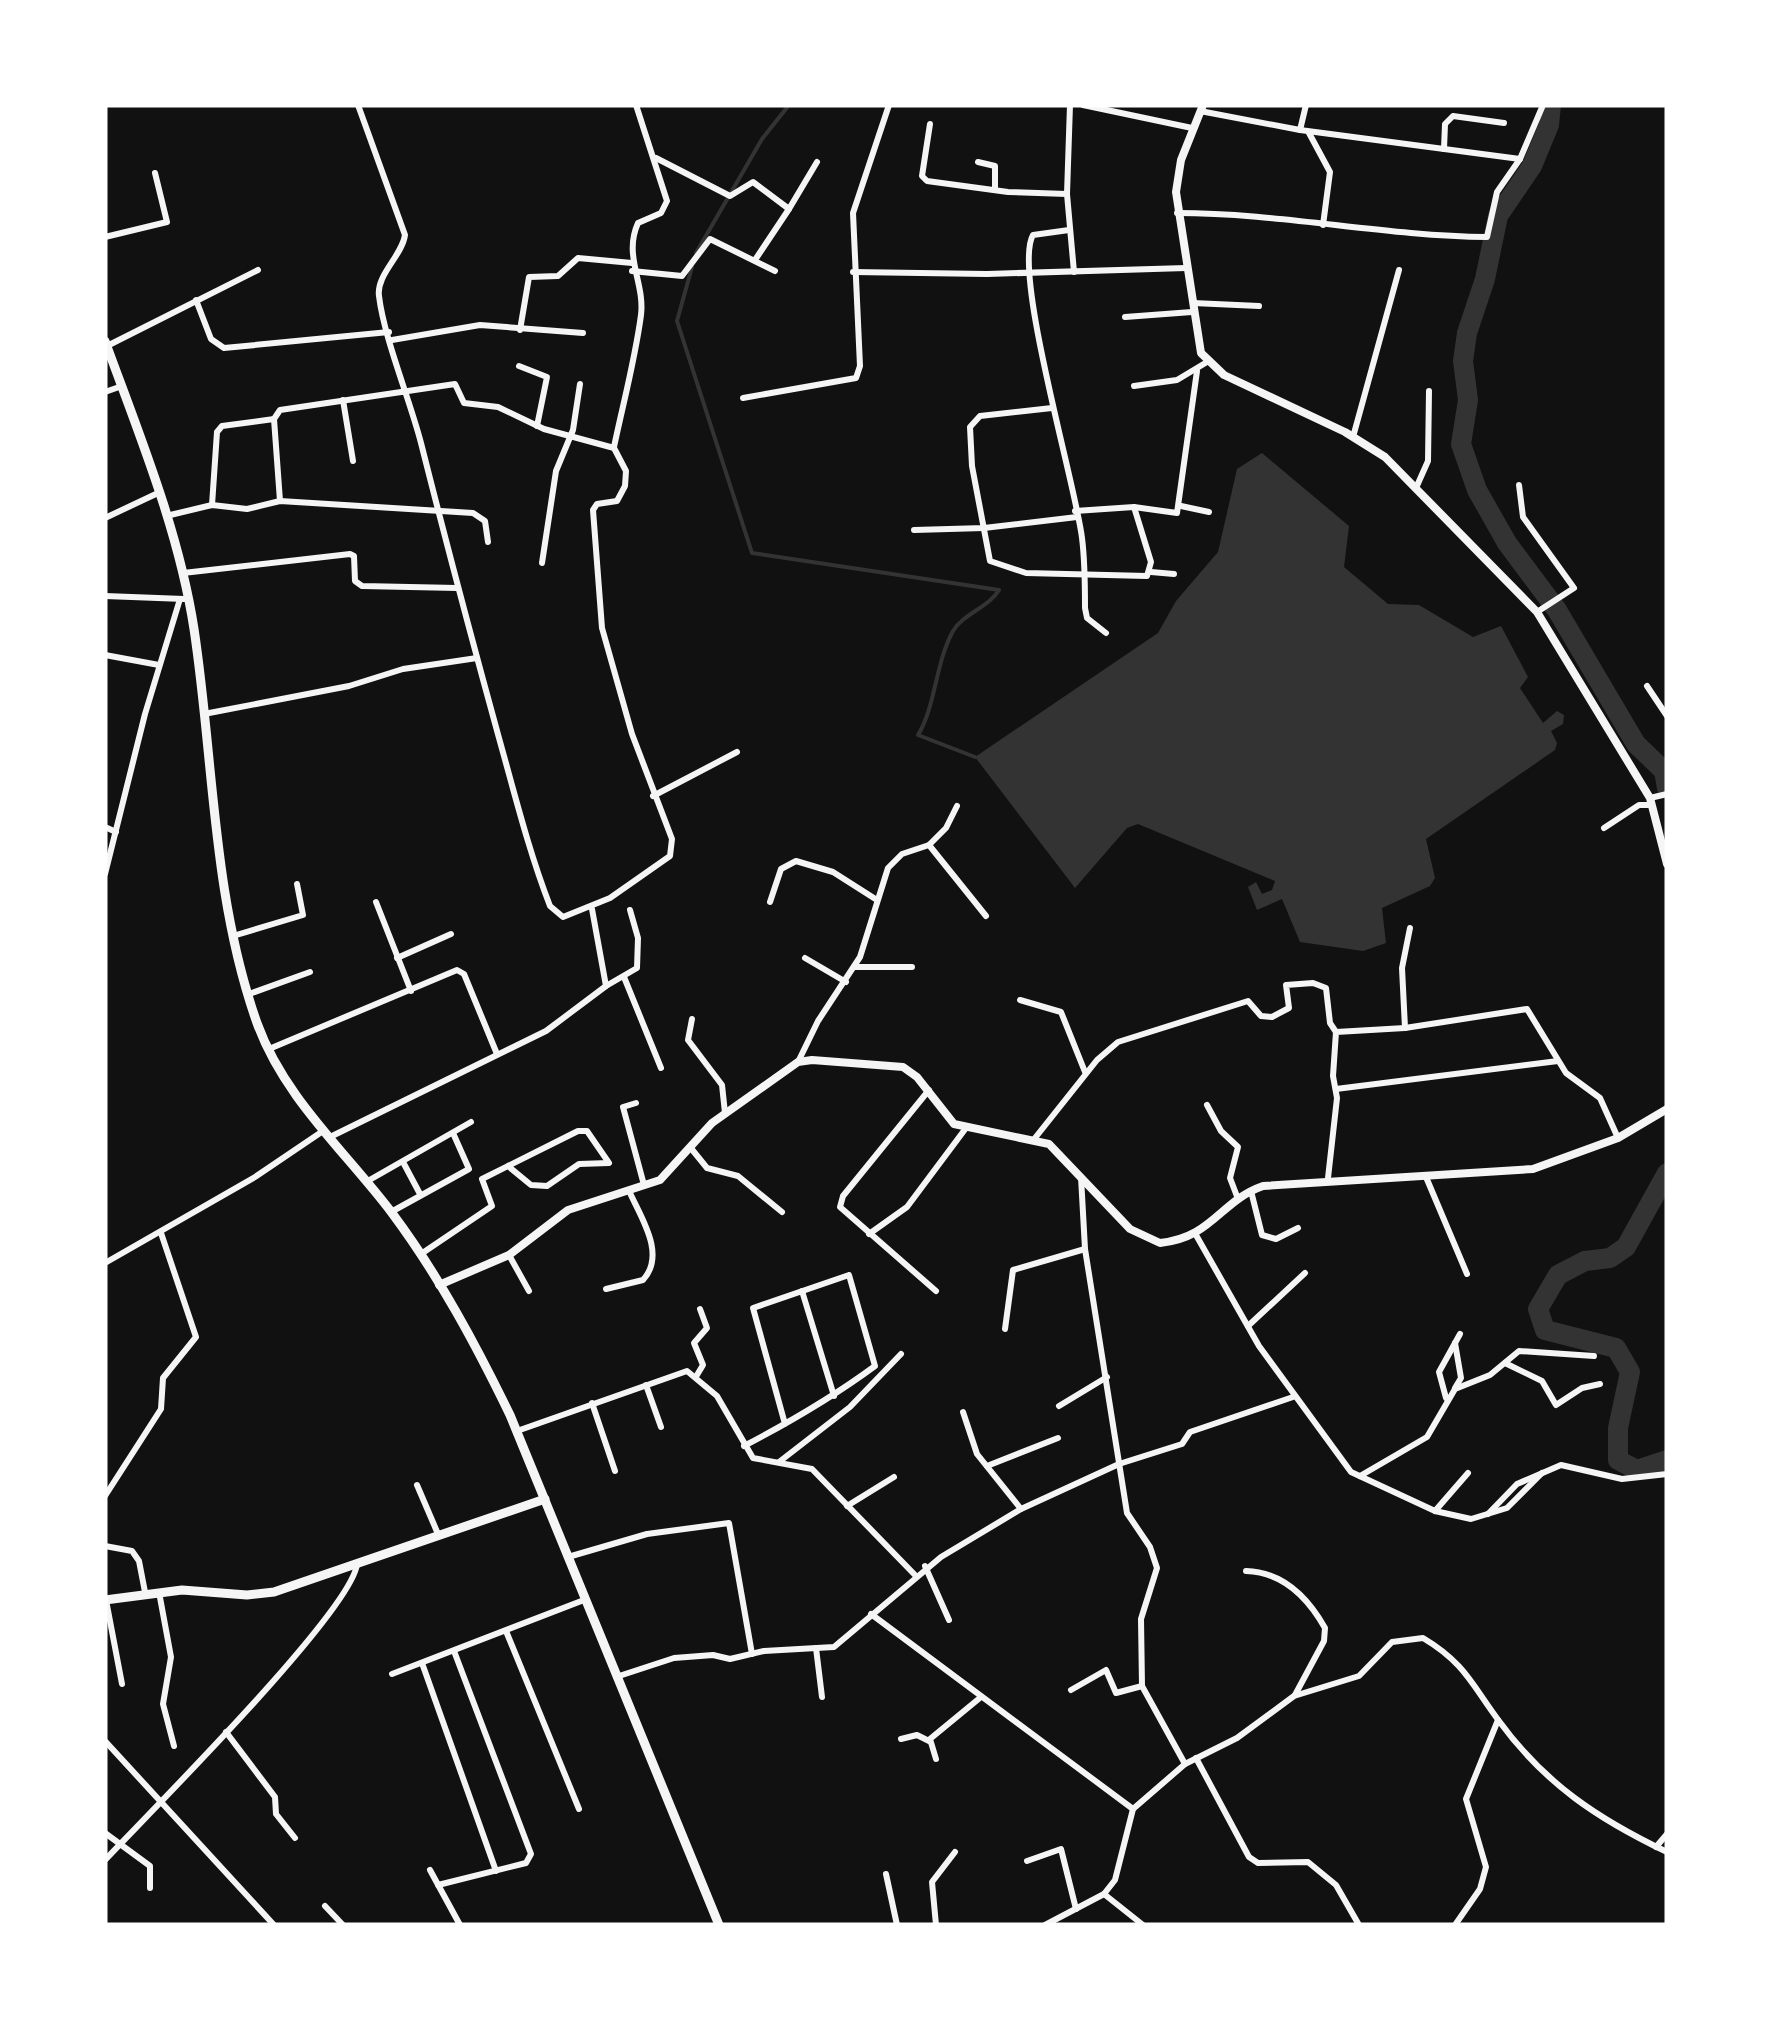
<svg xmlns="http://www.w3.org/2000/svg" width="1772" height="2030" viewBox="0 0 1772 2030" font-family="'Exo 2',sans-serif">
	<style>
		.water { fill: #333 }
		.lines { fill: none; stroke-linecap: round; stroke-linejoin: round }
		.stream { stroke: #333; stroke-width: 4 }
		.river { stroke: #333; stroke-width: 20 }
		.minor { stroke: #f5f5f5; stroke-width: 6 }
		.tertiary { stroke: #f5f5f5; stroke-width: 8 }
		.secondary { stroke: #f5f5f5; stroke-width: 9 }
	</style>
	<rect width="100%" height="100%" fill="#111"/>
	<path class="water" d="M1262,453L1349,526L1344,567L1388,604L1419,605L1473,637L1501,626L1528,677L1520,688L1543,723L1557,711L1564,715L1563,724L1551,731L1557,743L1555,750L1426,839L1435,878L1430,886L1382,908L1386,943L1363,951L1300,942L1282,899L1257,910L1248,887L1256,882L1262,894L1272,890L1275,881L1138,824L1127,828L1075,888L975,757L1158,633L1176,601L1218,552L1237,469Z"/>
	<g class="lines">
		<g class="stream">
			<path d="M696,253L762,139L789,105"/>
			<path d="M692,267L677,321L752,553L999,590C989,607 963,614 953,631C935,664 936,705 918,735L975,757"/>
		</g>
		<g class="river">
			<path d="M1551,105L1549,125L1532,166L1498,216L1485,279L1467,333L1463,361L1468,400L1461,444L1477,490L1507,543L1557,610L1636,744L1664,771L1667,788"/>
			<path d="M1667,1173L1626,1247L1610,1258L1585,1261L1558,1275L1538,1309L1545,1330L1616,1348L1630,1372L1618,1428V1460L1637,1470L1667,1460"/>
		</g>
		<g class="minor">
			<path d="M1083,105L1192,128"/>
			<path d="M1306,105L1300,130L1520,159"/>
			<path d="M1200,111L1300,130"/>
			<path d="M930,124L922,176L927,181L1008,192L1067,194L1070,105"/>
			<path d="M1309,133L1330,172L1323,225"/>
			<path d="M1444,149L1445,124L1453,116L1504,123"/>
			<path d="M656,158L730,196L753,182L789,209L755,260"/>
			<path d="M978,162L995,166V189"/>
			<path d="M1067,194L1074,272"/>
			<path d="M789,209L817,162"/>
			<path d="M1177,213C1281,213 1383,236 1487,237L1497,192L1520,159L1543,105"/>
			<path d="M1069,230L1033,235C1012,271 1076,486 1082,538C1085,561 1085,585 1085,608L1087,618L1106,633"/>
			<path d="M105,237L167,222L155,173"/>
			<path d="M632,271L682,276L710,239L775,271"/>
			<path d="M853,272L987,274L1186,268"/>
			<path d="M196,300L211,339L224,348L389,332"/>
			<path d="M1193,303L1259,306"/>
			<path d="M1125,317L1192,312"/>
			<path d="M520,330L529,277L558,276L578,258L632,263"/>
			<path d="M392,340L480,325L583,333"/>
			<path d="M107,346L258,270"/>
			<path d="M519,366L547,377L537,426"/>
			<path d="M1134,386L1177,380L1207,362"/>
			<path d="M105,392L122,386"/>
			<path d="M743,398L856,378L860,366L853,213L889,105"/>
			<path d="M343,400L353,461"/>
			<path d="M1052,408L980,416L970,427L972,466L990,561L1026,573L1147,576L1151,562L1134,507"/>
			<path d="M274,419L280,501"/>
			<path d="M1353,437L1399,270"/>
			<path d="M614,447C623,404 635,360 641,315C645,283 623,256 638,223L661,213L667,201L636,105"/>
			<path d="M1519,485L1523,517L1574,588L1537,612"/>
			<path d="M1416,488L1428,461L1429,391"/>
			<path d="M212,505L217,432L222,426L274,419L280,410L455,384L464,403L498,407L544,429L614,448L626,471L625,486L617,501L597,504L593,510L602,628L632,734L672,839L670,856L610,898L563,917L550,906C529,852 515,795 499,738C472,640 446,542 421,443C410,400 384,338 379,296C376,275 402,256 405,235L358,105"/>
			<path d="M1181,506L1209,512"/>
			<path d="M1075,511L1134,507L1177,513L1197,371"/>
			<path d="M166,516L212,505L247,509L280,501L473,513L485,521L488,542"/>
			<path d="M105,518L158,493"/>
			<path d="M914,530L984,528L1077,517"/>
			<path d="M542,563L556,471L573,430L580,384"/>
			<path d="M1151,572L1174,574"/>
			<path d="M183,573L350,554L354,556L355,581L362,586L457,588"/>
			<path d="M105,596L184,599"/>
			<path d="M105,655L159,665"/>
			<path d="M1647,686L1667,716"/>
			<path d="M204,714L349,686L403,669L477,658"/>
			<path d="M653,796L737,752"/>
			<path d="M1650,798L1667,794"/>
			<path d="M105,827L116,832"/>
			<path d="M1604,828L1639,805H1652"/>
			<path d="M929,845L946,828L957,806"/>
			<path d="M105,874L145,714L180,599"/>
			<path d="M376,902L411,991"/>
			<path d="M770,902L781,869L796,861L833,872L877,900"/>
			<path d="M233,936L303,915L297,884"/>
			<path d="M397,958L451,934"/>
			<path d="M805,958L846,982"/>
			<path d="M855,967H912"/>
			<path d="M624,977L661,1068"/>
			<path d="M606,986L637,968L638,938L630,910"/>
			<path d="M249,994L310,972"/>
			<path d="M1020,1000L1061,1012L1085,1072"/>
			<path d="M692,1019L688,1040L722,1085L725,1113"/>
			<path d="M1405,1028L1402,968L1410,928"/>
			<path d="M269,1049L457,970L464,974L497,1054"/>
			<path d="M798,1062L818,1021L860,957L888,868L902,854L929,845L986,916"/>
			<path d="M1336,1089L1558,1061"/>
			<path d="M929,1090L843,1196L840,1207L936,1291"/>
			<path d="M636,1103L623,1107L644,1185"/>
			<path d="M1207,1105L1221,1131L1238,1147L1230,1178L1238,1199"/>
			<path d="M328,1138L546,1031L606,986L592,909"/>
			<path d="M1035,1138L1097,1060L1118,1042L1248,1001L1261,1016L1272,1017L1289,1008L1286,985L1313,983L1326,988L1330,1023L1336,1032"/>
			<path d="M690,1147L707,1168L738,1176L782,1212"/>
			<path d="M403,1162L420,1194"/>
			<path d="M1426,1177L1467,1274"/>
			<path d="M1328,1178L1337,1098L1333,1076L1336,1032L1405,1028L1527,1009L1566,1073L1600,1098L1618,1138"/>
			<path d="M366,1182L471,1122"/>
			<path d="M1251,1191L1262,1235L1276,1239L1298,1228"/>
			<path d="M391,1212L469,1169L453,1133"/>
			<path d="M869,1234L907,1207L966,1128"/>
			<path d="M1196,1235L1259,1346L1351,1472L1435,1511L1471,1519L1507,1508L1542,1473"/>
			<path d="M421,1254L492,1206L482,1179L578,1131H587L609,1163L579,1164L547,1186L531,1185L508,1166"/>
			<path d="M509,1255L529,1291"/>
			<path d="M105,1263L255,1177L323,1131"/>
			<path d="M606,1289L643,1280C666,1255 642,1219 630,1193"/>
			<path d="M802,1291L834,1396"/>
			<path d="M1248,1326L1305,1273"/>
			<path d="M1005,1329L1013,1270L1085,1249"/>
			<path d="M1455,1343L1461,1378L1455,1388"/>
			<path d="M1505,1363L1542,1381L1556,1405L1582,1388L1600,1384"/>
			<path d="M697,1375L703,1365L694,1343L707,1328L700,1309"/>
			<path d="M646,1385L661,1427"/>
			<path d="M1446,1398L1439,1372L1460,1334"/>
			<path d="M592,1403L615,1471"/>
			<path d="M1059,1406L1107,1377"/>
			<path d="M963,1412L977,1454L1021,1509"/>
			<path d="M517,1431L687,1371L717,1396L753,1458L812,1469L915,1575"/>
			<path d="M744,1446C790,1422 833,1397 875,1366L849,1275L753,1308L785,1424"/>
			<path d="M779,1462L850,1407L901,1354"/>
			<path d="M987,1466L1058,1438"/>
			<path d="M1360,1476L1427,1437L1455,1389L1490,1375L1519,1351L1594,1356"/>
			<path d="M417,1485L438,1534"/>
			<path d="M105,1496L161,1409L163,1378L196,1337L161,1233"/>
			<path d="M847,1506L894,1477"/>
			<path d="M1435,1511L1468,1473"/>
			<path d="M1488,1514L1517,1484L1561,1465L1622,1479L1667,1474"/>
			<path d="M105,1546L132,1551L139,1561L145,1592"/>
			<path d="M568,1557L647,1534L729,1523L752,1654"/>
			<path d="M925,1566L949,1620"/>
			<path d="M1246,1571C1282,1572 1307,1596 1325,1628L1324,1641L1295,1695"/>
			<path d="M159,1592L171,1657L163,1704L174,1746"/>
			<path d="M106,1600L122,1684"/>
			<path d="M871,1614L1133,1809"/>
			<path d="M506,1631L579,1809"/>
			<path d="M816,1648L822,1697"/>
			<path d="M422,1663L496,1871"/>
			<path d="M392,1674L584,1600"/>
			<path d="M616,1677L674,1658L713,1655L730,1659L764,1651L834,1647L941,1557L1021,1509L1119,1464L1182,1444L1190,1432L1293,1397"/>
			<path d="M1071,1690L1106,1670L1116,1693L1142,1686"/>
			<path d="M226,1732L275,1797L276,1814L295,1838"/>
			<path d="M901,1739L917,1735L929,1741"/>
			<path d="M105,1741L274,1925"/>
			<path d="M1196,1758L1249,1857L1258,1863L1308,1862L1336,1885L1359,1925"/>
			<path d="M936,1759L930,1739L981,1697"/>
			<path d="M1185,1764L1237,1738L1294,1696L1359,1676L1392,1642L1423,1638C1465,1663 1472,1685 1499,1721C1545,1784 1598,1819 1667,1852"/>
			<path d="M105,1833L150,1866V1888"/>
			<path d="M1656,1847L1667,1834"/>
			<path d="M105,1860C148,1814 352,1611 357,1564"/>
			<path d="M1027,1861L1061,1849L1076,1909"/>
			<path d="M430,1870L460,1925"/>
			<path d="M886,1874L897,1925"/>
			<path d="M438,1885L526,1863L531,1854L454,1651"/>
			<path d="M1104,1894L1143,1925"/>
			<path d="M325,1906L343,1925"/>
			<path d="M936,1925L932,1882L955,1852"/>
			<path d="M1045,1925L1104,1894L1115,1880L1133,1809L1185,1764L1142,1686L1141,1619L1157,1568L1150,1547L1127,1513L1085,1249L1081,1177"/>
			<path d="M1455,1925L1480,1889L1486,1867L1466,1799L1498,1720"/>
		</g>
		<g class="tertiary">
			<path d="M1203,105L1181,160L1176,192L1201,353L1224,375L1345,432L1385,457L1537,612L1650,798L1667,864"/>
			<path d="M439,1285L509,1255L568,1210L660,1180L712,1123L798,1062L812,1060L903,1067L917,1077L954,1124L1049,1144L1130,1229L1160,1243C1212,1238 1220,1201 1263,1186L1533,1169L1618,1138L1667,1109"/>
		</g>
		<g class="secondary">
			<path d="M105,341C139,434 179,531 194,629C214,761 212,896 257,1023C284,1098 346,1152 392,1213C439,1276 476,1345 510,1415L719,1925"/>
			<path d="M105,1600L182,1590L247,1595L274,1592L545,1499"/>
		</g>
	</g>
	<rect width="1772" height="2030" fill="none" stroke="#ffffff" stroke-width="215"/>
</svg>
